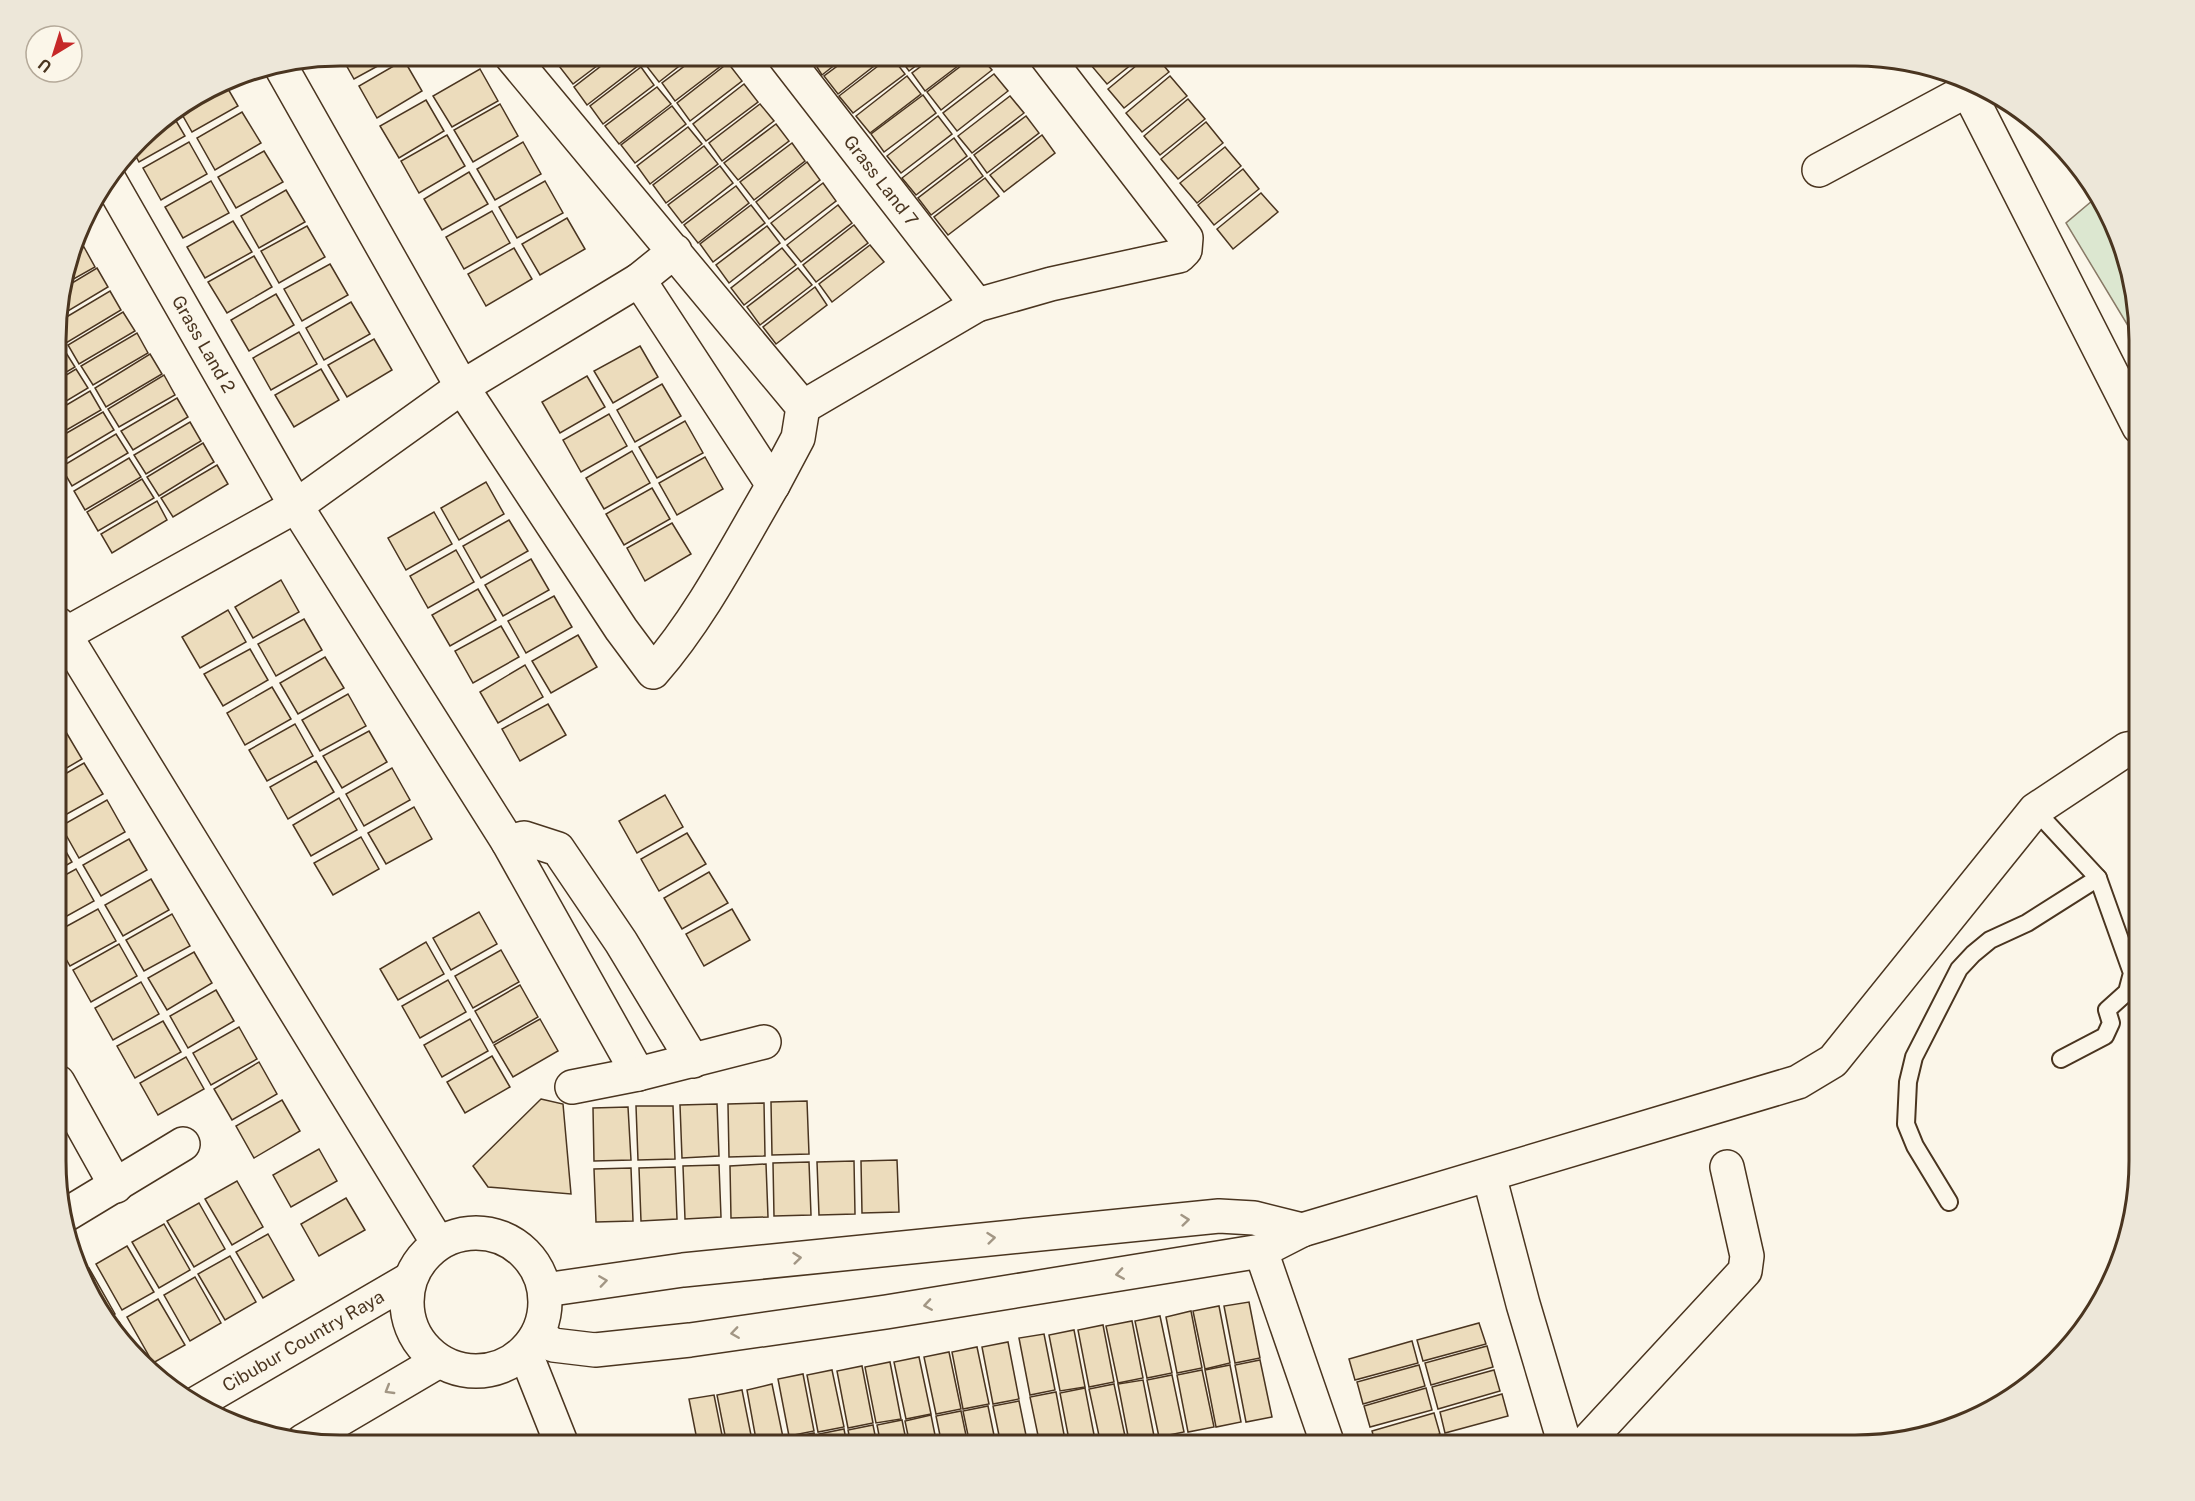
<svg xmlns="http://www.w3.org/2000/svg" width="2195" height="1501" viewBox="0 0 2195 1501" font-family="'Public Sans',sans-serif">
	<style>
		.green { fill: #dce7d0; stroke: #887966; stroke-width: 1.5 }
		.building { fill: #ecdcbc; stroke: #4a3520; stroke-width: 1.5 }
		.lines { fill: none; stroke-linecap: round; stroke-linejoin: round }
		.service-casing { stroke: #4a3520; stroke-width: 20 }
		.minor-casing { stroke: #4a3520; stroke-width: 36 }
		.service { stroke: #fbf6e9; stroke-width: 16 }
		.minor { stroke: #fbf6e9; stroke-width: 33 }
		.oneway { stroke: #a29684 }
		.labels { text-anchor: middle; stroke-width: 4.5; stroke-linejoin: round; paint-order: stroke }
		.street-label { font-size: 18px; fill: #4a3520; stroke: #fbf6e9 }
		.rim { fill: none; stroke: #4a3520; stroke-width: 3 }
	</style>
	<rect width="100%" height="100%" fill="#fbf6e9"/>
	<path class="green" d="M2099,195L2139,322V344L2066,223Z"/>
	<g class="building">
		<path d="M341,56H396L354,79Z"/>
		<path d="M573,56H610L573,84L559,66Z"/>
		<path d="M614,56H632L639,65L587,105L574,87Z"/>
		<path d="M656,56H692L659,82L645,64Z"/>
		<path d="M698,56H722L726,62L675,101L662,83Z"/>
		<path d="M810,56H846L822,75Z"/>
		<path d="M851,56H887L838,94L824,76Z"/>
		<path d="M891,56L905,74L853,113L839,96Z"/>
		<path d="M898,56H929L909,71Z"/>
		<path d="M935,56H971L925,91L912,73Z"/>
		<path d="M974,56H980L992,70L941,110L927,92Z"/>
		<path d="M1101,56H1142L1107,84L1090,64Z"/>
		<path d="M1148,56H1156L1169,72L1124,108L1108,89Z"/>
		<path d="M404,60L422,91L377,118L359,86Z"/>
		<path d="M728,63L742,81L690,121L677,103Z"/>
		<path d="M641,67L654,85L603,124L590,106Z"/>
		<path d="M480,69L498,101L452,127L433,96Z"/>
		<path d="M994,74L1008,91L957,131L943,113Z"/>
		<path d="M907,76L921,94L870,133L856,116Z"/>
		<path d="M1170,76L1187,96L1142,132L1126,113Z"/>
		<path d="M224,82L238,106L192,132L179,109Z"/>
		<path d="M744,84L758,102L706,141L693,124Z"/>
		<path d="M657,87L671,104L619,144L605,126Z"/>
		<path d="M923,95L936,113L884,152L871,134Z"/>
		<path d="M1010,96L1024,113L972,153L958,136Z"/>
		<path d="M1188,99L1205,119L1160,155L1144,136Z"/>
		<path d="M426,100L444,131L399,158L380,126Z"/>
		<path d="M500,104L518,136L473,162L454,130Z"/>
		<path d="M760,104L774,121L722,161L709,143Z"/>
		<path d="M672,106L686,124L635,163L621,145Z"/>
		<path d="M242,112L261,143L215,170L197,138Z"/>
		<path d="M172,114L185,136L139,162L133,151L152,126Z"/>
		<path d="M938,116L952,134L901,173L887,156Z"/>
		<path d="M1026,116L1039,133L987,173L974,155Z"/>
		<path d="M1206,122L1223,143L1178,179L1161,159Z"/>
		<path d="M776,124L789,141L738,180L724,163Z"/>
		<path d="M688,127L702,144L650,184L637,166Z"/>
		<path d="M447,135L465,166L419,193L401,161Z"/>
		<path d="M1042,135L1055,153L1004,192L990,175Z"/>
		<path d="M954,138L967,156L916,195L902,178Z"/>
		<path d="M189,142L207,174L161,200L143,168Z"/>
		<path d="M523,142L541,174L495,200L477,169Z"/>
		<path d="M792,143L805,161L754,200L740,182Z"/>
		<path d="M704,146L718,164L666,203L653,185Z"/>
		<path d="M1225,147L1241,166L1197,203L1180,183Z"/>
		<path d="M264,151L283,182L236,208L218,177Z"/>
		<path d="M970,158L983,176L931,215L918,198Z"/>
		<path d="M807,162L820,180L769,219L756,202Z"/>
		<path d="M720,166L733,183L682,223L668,205Z"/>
		<path d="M1243,169L1259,189L1214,225L1198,205Z"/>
		<path d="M469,172L488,204L442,230L424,199Z"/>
		<path d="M985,178L999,196L948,235L934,217Z"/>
		<path d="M211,181L229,213L183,238L165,207Z"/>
		<path d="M545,181L563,213L517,238L499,207Z"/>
		<path d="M823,183L836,201L785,240L771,223Z"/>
		<path d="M736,186L749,203L698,243L684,225Z"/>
		<path d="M286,190L305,222L259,248L241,216Z"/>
		<path d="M1261,193L1278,212L1233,249L1217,229Z"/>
		<path d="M751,205L765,223L713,262L700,244Z"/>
		<path d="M838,205L852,223L801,262L787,245Z"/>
		<path d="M492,211L510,243L464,269L446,237Z"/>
		<path d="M567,218L585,249L540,275L522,244Z"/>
		<path d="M233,221L252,252L205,278L187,247Z"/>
		<path d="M854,225L868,243L816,282L803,265Z"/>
		<path d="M307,226L325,257L279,283L261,251Z"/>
		<path d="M767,226L780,243L729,283L716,265Z"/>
		<path d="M870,245L884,262L832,302L819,284Z"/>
		<path d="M84,247L95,267L63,285L73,254Z"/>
		<path d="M514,248L532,279L486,306L468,274Z"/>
		<path d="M782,248L796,265L744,305L731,288Z"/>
		<path d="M254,256L272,287L227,313L208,282Z"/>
		<path d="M330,264L348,295L302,321L284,289Z"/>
		<path d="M97,268L108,287L58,317V303L62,289Z"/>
		<path d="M798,268L812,285L760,325L747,307Z"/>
		<path d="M815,287L827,305L776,344L763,327Z"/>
		<path d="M110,291L121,310L66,343L58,330V322Z"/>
		<path d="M276,294L294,325L249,351L231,320Z"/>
		<path d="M351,302L370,334L324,360L306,328Z"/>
		<path d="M123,312L135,331L79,364L68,345Z"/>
		<path d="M299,332L317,364L271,390L253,358Z"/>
		<path d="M137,333L148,353L93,385L81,366Z"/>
		<path d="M374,339L392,370L347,397L328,365Z"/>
		<path d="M640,346L658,377L613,403L594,371Z"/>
		<path d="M63,348L75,367L58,377V351Z"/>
		<path d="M150,354L162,374L106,407L95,388Z"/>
		<path d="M76,369L88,388L58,406V380Z"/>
		<path d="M321,369L339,400L294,427L275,395Z"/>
		<path d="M164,375L175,395L119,427L108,409Z"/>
		<path d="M587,376L605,407L560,433L542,402Z"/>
		<path d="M662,384L681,416L635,442L617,410Z"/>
		<path d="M90,391L101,410L58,435V410Z"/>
		<path d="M177,398L188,417L133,450L121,431Z"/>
		<path d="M103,412L114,430L59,463L58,438Z"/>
		<path d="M609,414L627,446L581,472L563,440Z"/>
		<path d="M685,421L703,453L657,478L639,447Z"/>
		<path d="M190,422L201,441L146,474L134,455Z"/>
		<path d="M116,434L128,453L72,486L61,467Z"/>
		<path d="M203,443L214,462L159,496L147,477Z"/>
		<path d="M632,451L650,483L604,509L586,478Z"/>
		<path d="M705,457L723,489L677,515L659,483Z"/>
		<path d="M129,458L141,477L85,510L74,491Z"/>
		<path d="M217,465L228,484L173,517L161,498Z"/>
		<path d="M142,479L154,498L98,531L87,512Z"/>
		<path d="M486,482L504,514L459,540L441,508Z"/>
		<path d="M652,488L670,519L624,545L606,514Z"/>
		<path d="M157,501L167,520L112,553L101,534Z"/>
		<path d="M434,512L452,544L406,570L388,538Z"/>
		<path d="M509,520L528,551L481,578L463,546Z"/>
		<path d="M672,523L691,554L645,581L627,548Z"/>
		<path d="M456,550L474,582L428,608L410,576Z"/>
		<path d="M531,559L549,590L503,616L485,585Z"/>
		<path d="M281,580L299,612L253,638L235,607Z"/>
		<path d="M478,589L496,620L450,646L432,615Z"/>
		<path d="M554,596L572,627L526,653L508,621Z"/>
		<path d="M228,610L246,642L200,668L182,637Z"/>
		<path d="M304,619L322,650L276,676L258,644Z"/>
		<path d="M501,626L519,657L473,683L455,651Z"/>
		<path d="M578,635L597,667L551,693L532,661Z"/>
		<path d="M250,649L268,680L223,706L204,674Z"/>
		<path d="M325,657L344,688L298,714L280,683Z"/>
		<path d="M525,665L543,697L498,723L480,692Z"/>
		<path d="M272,687L291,719L245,745L227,713Z"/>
		<path d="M348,694L366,726L320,751L302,720Z"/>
		<path d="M548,704L566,735L520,761L502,729Z"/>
		<path d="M295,724L313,756L267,781L249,750Z"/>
		<path d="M63,727L82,759L58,773V730Z"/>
		<path d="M369,731L387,762L342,788L323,756Z"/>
		<path d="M316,761L334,792L288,819L270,787Z"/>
		<path d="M84,763L103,794L58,819V778Z"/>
		<path d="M392,768L410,800L364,826L346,794Z"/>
		<path d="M665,795L683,827L637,853L619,821Z"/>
		<path d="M339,798L357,830L311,856L293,825Z"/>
		<path d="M107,800L125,832L79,858L61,826Z"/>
		<path d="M414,807L432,839L386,864L368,833Z"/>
		<path d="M687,833L706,864L659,891L641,859Z"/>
		<path d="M361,837L379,869L333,895L314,863Z"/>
		<path d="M58,838L72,862L58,870Z"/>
		<path d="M129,839L147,870L101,896L83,865Z"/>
		<path d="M76,869L94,901L58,921V879Z"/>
		<path d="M709,872L728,903L682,929L664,898Z"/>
		<path d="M151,879L169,910L123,936L105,905Z"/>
		<path d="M98,909L116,941L70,966L58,945V931Z"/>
		<path d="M732,909L750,940L704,966L686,934Z"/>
		<path d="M479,912L497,944L451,970L433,938Z"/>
		<path d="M172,914L190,946L144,971L126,940Z"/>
		<path d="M426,942L444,974L398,1000L380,969Z"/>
		<path d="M119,944L137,976L91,1002L73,970Z"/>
		<path d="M501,950L519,982L473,1008L455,976Z"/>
		<path d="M194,952L212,983L167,1010L148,978Z"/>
		<path d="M448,980L466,1012L420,1038L402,1006Z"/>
		<path d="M141,982L159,1014L113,1040L95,1008Z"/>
		<path d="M520,985L538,1017L493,1043L475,1011Z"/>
		<path d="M216,990L234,1021L188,1048L170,1016Z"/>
		<path d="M470,1019L488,1051L442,1077L424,1045Z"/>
		<path d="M540,1019L558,1051L513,1077L494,1045Z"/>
		<path d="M163,1021L181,1052L135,1078L117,1046Z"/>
		<path d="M239,1027L257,1059L211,1085L193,1053Z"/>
		<path d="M492,1056L510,1087L465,1113L447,1082Z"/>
		<path d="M186,1057L204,1089L158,1115L140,1083Z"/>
		<path d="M259,1062L277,1094L232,1120L214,1089Z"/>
		<path d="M541,1099L563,1104L571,1194L488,1187L473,1166Z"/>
		<path d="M282,1100L300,1131L254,1158L236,1126Z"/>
		<path d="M807,1101L809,1154L772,1155L771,1102Z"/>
		<path d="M764,1103L765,1156L729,1157L728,1104Z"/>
		<path d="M717,1104L719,1156L682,1158L680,1105Z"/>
		<path d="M636,1106H673L675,1159L638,1160Z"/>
		<path d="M628,1107L631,1160L594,1161L593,1108Z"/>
		<path d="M319,1149L337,1181L291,1207L273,1175Z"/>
		<path d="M897,1160L899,1212L862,1213L861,1161Z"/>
		<path d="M854,1161L855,1214L819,1215L817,1162Z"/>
		<path d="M809,1162L811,1215L774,1216L773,1163Z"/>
		<path d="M766,1164L768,1217L731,1218L730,1166Z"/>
		<path d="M719,1165L721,1217L685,1219L683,1166Z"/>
		<path d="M675,1167L677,1219L641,1221L639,1168Z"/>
		<path d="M631,1168L633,1221L596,1222L594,1169Z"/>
		<path d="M237,1181L263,1227L232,1245L205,1199Z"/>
		<path d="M346,1198L365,1230L319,1256L301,1224Z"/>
		<path d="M199,1203L225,1249L194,1267L167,1221Z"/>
		<path d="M164,1224L190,1270L159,1288L132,1242Z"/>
		<path d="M268,1234L294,1280L263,1298L236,1252Z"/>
		<path d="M127,1246L154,1292L122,1310L96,1264Z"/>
		<path d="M230,1256L256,1302L225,1320L198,1274Z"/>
		<path d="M89,1268L115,1314L107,1319L94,1304L83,1271Z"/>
		<path d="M195,1277L221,1323L190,1341L164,1295Z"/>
		<path d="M158,1299L185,1345L153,1363L127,1317Z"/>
		<path d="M1249,1302L1260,1358L1235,1363L1224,1306Z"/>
		<path d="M1219,1306L1230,1363L1205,1369L1193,1311Z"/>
		<path d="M1191,1311L1202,1368L1177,1373L1166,1317Z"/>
		<path d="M1160,1316L1172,1373L1147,1378L1135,1321Z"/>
		<path d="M1132,1321L1143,1378L1118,1383L1106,1326Z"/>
		<path d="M119,1322L138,1354L113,1325Z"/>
		<path d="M1479,1323L1486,1344L1423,1361L1417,1340Z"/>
		<path d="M1103,1325L1114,1382L1089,1387L1078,1330Z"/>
		<path d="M1074,1330L1085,1387L1060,1391L1049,1335Z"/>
		<path d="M1044,1334L1055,1390L1030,1395L1019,1338Z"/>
		<path d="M1412,1341L1418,1363L1355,1380L1349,1359Z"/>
		<path d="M1008,1342L1019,1399L993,1404L982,1347Z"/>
		<path d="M1487,1346L1493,1367L1431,1385L1425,1363Z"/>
		<path d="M977,1347L989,1404L963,1409L952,1352Z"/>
		<path d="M949,1352L961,1409L936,1414L924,1357Z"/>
		<path d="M919,1357L931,1414L906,1419L894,1362Z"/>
		<path d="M1260,1360L1272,1417L1246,1422L1235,1365Z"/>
		<path d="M890,1362L901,1419L876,1423L865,1367Z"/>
		<path d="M1230,1365L1241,1422L1216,1427L1205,1370Z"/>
		<path d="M1419,1365L1425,1386L1363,1404L1357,1382Z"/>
		<path d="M862,1366L873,1423L848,1428L837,1371Z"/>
		<path d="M832,1370L844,1427L818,1432L807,1375Z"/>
		<path d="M1202,1370L1214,1427L1188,1432L1177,1375Z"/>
		<path d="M1494,1370L1500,1391L1438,1409L1432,1387Z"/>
		<path d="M803,1374L814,1431L789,1436L778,1379Z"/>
		<path d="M1172,1375L1184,1432L1159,1437L1147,1380Z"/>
		<path d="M1143,1380L1154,1436L1129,1441L1118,1384Z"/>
		<path d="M772,1384L784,1442L757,1445L747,1390Z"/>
		<path d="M1114,1384L1126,1441L1101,1445L1089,1389Z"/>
		<path d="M1085,1388L1096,1445H1070L1060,1393Z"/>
		<path d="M1426,1388L1432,1410L1370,1427L1364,1406Z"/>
		<path d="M742,1390L753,1445H727L717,1395Z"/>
		<path d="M1056,1392L1066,1445H1040L1030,1397Z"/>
		<path d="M1502,1394L1508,1416L1445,1433L1440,1412Z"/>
		<path d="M714,1395L724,1445H698L689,1399Z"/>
		<path d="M1019,1401L1028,1445H1001L993,1406Z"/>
		<path d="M988,1406L996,1445H970L963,1411Z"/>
		<path d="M961,1411L968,1445H942L936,1416Z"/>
		<path d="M1434,1413L1440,1434L1400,1445H1376L1372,1431Z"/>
		<path d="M931,1415L937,1445H910L905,1421Z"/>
		<path d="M902,1420L907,1445H881L877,1425Z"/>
		<path d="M873,1425L877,1445H851L848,1430Z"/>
		<path d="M844,1429L847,1445H821L819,1434Z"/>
		<path d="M814,1433L817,1445H790L789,1438Z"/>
	</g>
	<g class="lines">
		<defs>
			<g id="service">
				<path d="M2035,810L2098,878L2132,973L2127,992L2107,1010L2111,1023L2105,1036L2061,1059"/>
				<path d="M1949,1202L1915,1146L1906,1124L1908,1082L1914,1057L1959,969L1973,954L1990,940L2027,923L2098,878"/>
			</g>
			<g id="minor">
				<path d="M511,56L803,407L798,438L773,485L639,280L675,251"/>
				<path id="s1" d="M784,56L977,305"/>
				<path d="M281,67L462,387L621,629L653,672C701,617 736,548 773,485"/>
				<path d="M1962,79L2139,427"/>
				<path d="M1819,170L1968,90"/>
				<path id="s2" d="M110,181L296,506L508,842"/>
				<path d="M803,407L977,305L1051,284L1179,256L1185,250L1186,238L1046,56"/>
				<path d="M58,624L438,1243"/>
				<path d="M64,635L296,506L462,387L639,280"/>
				<path d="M638,1074L508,842L524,838L558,849L621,942L693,1061"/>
				<path d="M58,1082L116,1186"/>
				<path d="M572,1087L638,1074L764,1042"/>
				<path d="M1489,1175L1523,1304L1565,1445"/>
				<path d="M64,1216L183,1144"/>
				<circle cx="476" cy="1302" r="69"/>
				<path d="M1261,1251L1328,1445"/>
				<path d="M545,1290L683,1270L1219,1216L1254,1218L1302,1230"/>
				<path d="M538,1334L553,1345L595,1350L690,1340L886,1312L1261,1251L1302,1230L1798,1082L1833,1061L2035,810L2127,749L2139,747"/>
				<path d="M525,1352L562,1445"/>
				<path id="s3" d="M197,1403L410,1279"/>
				<path d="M303,1441L439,1361"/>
				<path d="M1584,1445L1745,1271L1747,1256L1727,1167"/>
			</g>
		</defs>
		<use href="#service" class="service-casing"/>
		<use href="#minor" class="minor-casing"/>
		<use href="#service" class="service"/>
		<use href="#minor" class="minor"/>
	</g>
	<defs><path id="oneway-chevron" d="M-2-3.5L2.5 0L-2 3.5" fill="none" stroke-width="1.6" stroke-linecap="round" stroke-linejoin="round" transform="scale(1.5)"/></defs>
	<g class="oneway">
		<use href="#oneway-chevron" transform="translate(1185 1220) rotate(-6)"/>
		<use href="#oneway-chevron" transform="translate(991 1238) rotate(-6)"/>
		<use href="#oneway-chevron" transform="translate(797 1258) rotate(-6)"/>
		<use href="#oneway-chevron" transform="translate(1120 1274) rotate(171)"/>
		<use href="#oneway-chevron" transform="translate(603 1281) rotate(-8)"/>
		<use href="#oneway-chevron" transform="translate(928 1305) rotate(171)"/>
		<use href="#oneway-chevron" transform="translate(735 1333) rotate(172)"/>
		<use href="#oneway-chevron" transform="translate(389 1390) rotate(149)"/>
	</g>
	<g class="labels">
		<g class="street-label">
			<text dy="6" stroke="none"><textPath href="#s1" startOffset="158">Grass Land 7</textPath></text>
			<text dy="6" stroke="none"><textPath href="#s2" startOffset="188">Grass Land 2</textPath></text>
			<text dy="6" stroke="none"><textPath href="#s3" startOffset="123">Cibubur Country Raya</textPath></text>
		</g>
	</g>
	<path d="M0 0H2195V1501H0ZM340 66H1855A274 274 0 0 1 2129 340V1161A274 274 0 0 1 1855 1435H340A274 274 0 0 1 66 1161V340A274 274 0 0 1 340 66Z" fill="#ede7d9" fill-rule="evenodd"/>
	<path class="rim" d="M340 66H1855A274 274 0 0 1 2129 340V1161A274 274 0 0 1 1855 1435H340A274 274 0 0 1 66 1161V340A274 274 0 0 1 340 66Z"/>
	<g transform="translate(54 54) rotate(218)"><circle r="28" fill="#fbf6e9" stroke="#b4a999" stroke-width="1.5"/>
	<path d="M0-4.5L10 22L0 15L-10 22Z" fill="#c62828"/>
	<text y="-9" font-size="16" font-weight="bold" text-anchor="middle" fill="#4a3520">U</text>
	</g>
</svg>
